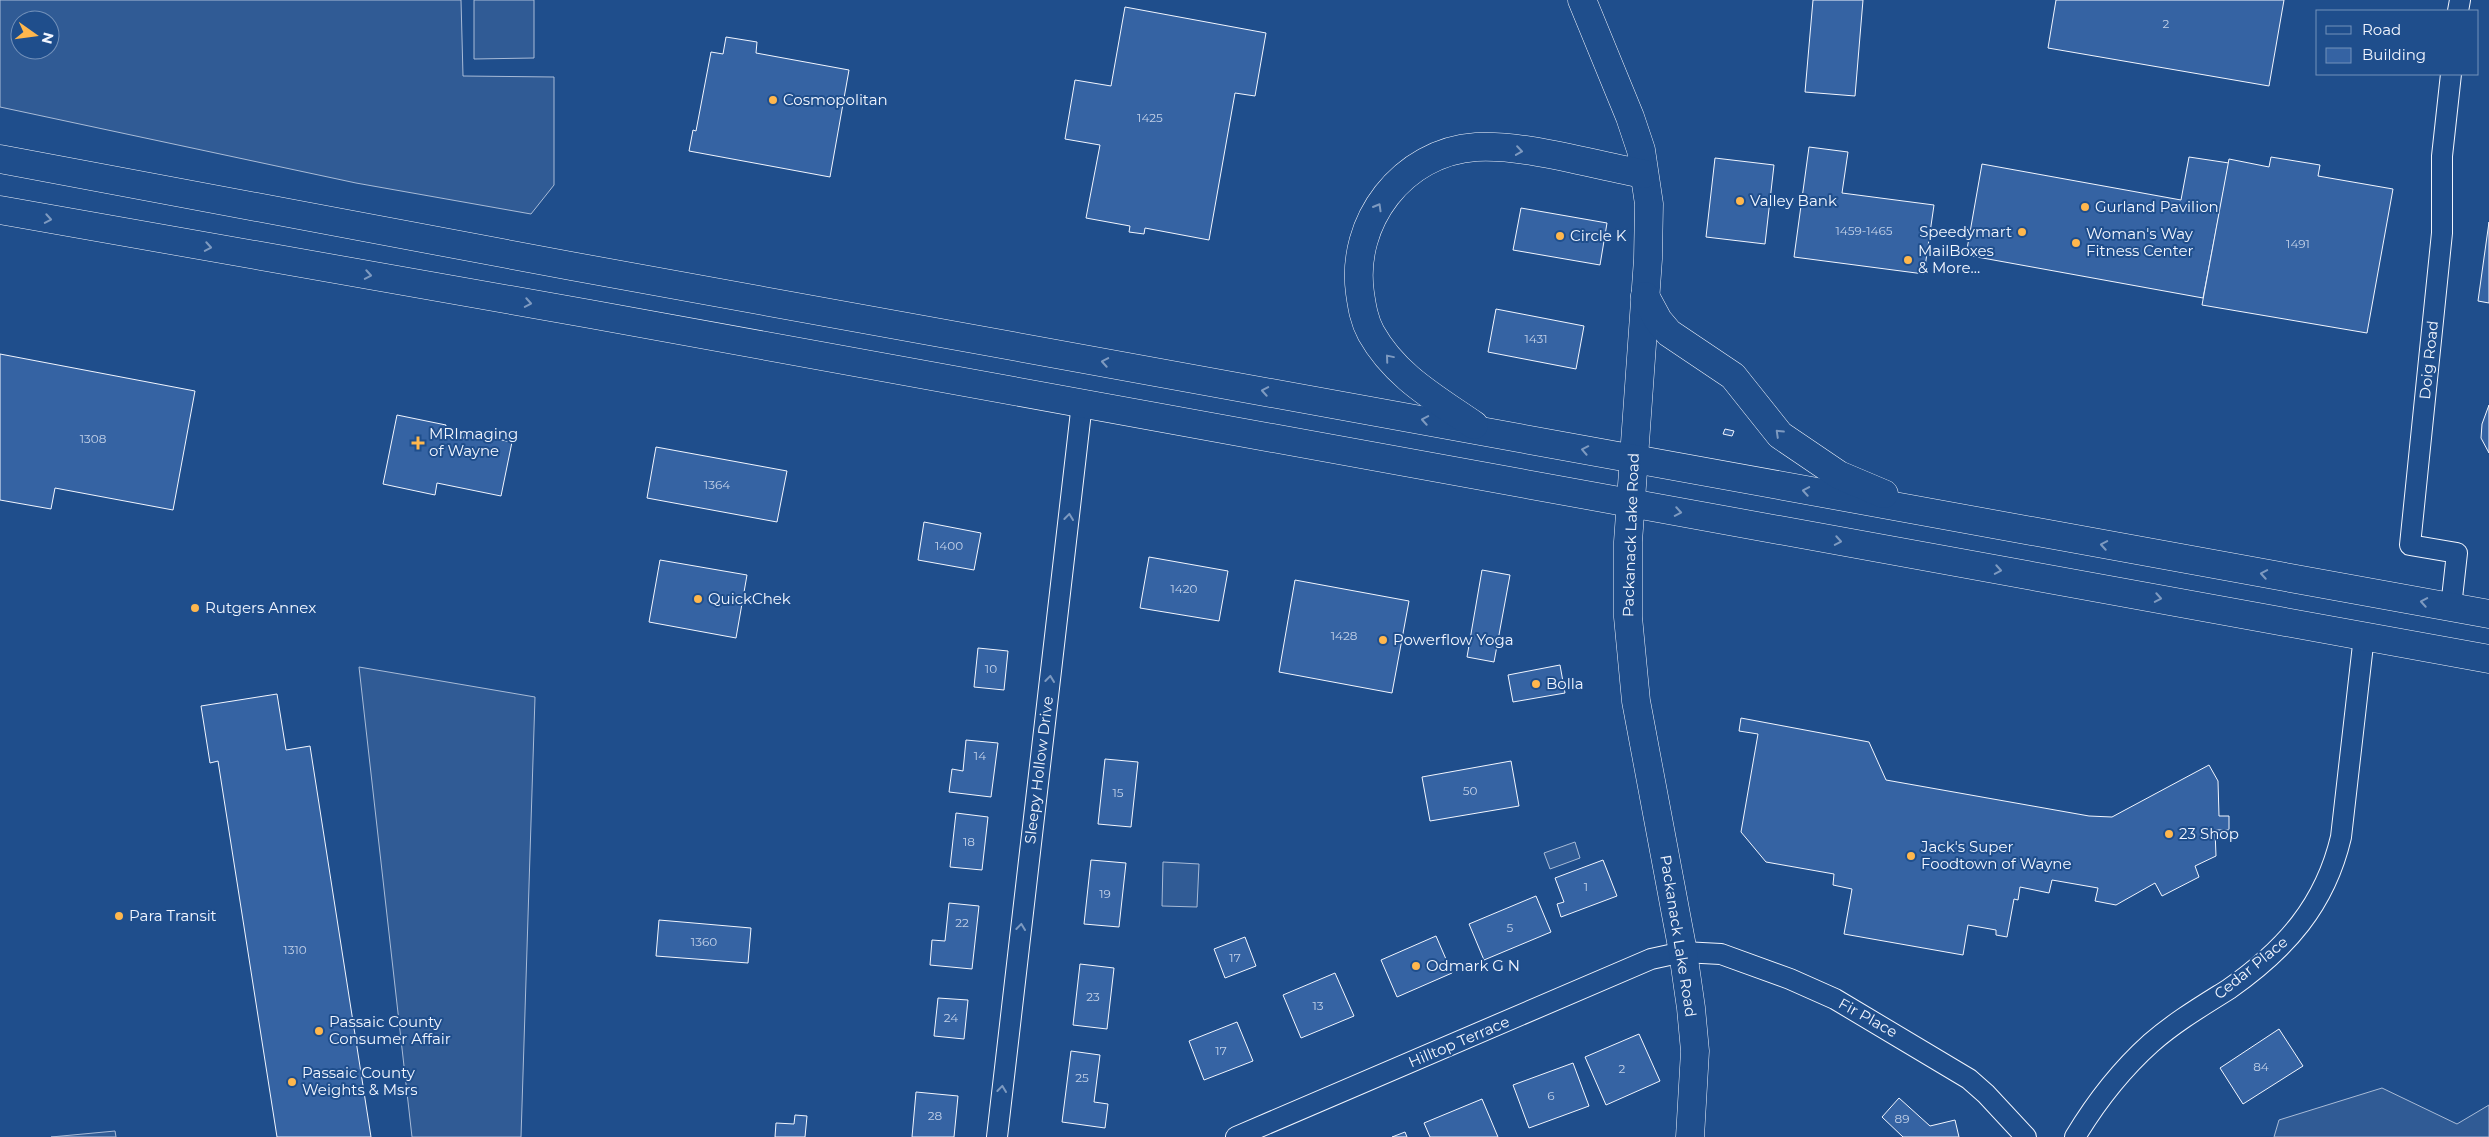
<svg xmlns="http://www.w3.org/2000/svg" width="2489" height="1137" viewBox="0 0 2489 1137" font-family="Montserrat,sans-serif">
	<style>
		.built { fill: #305b95; stroke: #a8bbd7; fill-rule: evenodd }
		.building { fill: #3563a3; stroke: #f2f6ff }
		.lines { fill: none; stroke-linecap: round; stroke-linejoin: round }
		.street-casing { stroke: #f2f6ff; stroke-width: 22 }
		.secondary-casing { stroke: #f2f6ff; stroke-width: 29 }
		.highway-casing { stroke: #f2f6ff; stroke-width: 29 }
		.street { stroke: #1f4e8c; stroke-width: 20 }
		.secondary { stroke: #1f4e8c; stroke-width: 28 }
		.highway { stroke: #1f4e8c; stroke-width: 28 }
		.oneway { stroke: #7e9ac0 }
		.poi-dot { fill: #ffb74d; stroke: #1f4e8c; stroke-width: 2 }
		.labels { text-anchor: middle; stroke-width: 4; stroke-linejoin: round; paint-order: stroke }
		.number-label { font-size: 12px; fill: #c3d1e8 }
		.poi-label { font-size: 15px; fill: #f2f6ff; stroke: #1f4e8c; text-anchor: start }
		.street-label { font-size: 15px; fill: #f2f6ff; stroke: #1f4e8c }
	</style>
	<rect width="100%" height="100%" fill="#1f4e8c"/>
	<g class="built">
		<path d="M0,0H461L463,76L554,77V185L531,214L356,183L0,107ZM20,20H50V50H20Z"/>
		<path d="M474,0H534V58L474,59Z"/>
		<path d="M359,667L535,697L521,1137H412Z"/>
		<path d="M1575,842L1580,858L1550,869L1544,853Z"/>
		<path d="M1163,862L1199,864L1197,907L1162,906Z"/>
		<path d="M2382,1088L2457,1124L2489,1105V1137H2274L2279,1120Z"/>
		<path d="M115,1131L116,1137H51Z"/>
	</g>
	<g class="building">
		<path d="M1813,0H1863L1855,96L1805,92Z"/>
		<path d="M2056,0H2284L2269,86L2048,48Z"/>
		<path d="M1125,7L1266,33L1255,96L1235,93L1209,240L1145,228L1144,234L1129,232L1130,226L1086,218L1100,145L1065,139L1075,80L1111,86Z"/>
		<path d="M726,37L757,42L756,53L849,70L830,177L689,151L693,130L696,131L711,52L723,54Z"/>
		<path d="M1809,147L1848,152L1842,193L1934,205L1924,274L1794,257Z"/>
		<path d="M2189,157L2229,163L2203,298L1966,255L1982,164L2181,200Z"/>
		<path d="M2271,157L2320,165L2318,176L2393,189L2367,333L2202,305L2229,159L2269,167Z"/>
		<path d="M1715,158L1774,165L1765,244L1706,237Z"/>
		<path d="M1521,208L1607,223L1600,265L1513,250Z"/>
		<path d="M2489,222V303L2478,301Z"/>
		<path d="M1496,309L1584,326L1576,369L1488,352Z"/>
		<path d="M0,354L195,391L173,510L55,488L51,509L0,500Z"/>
		<path d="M2489,405V453L2481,438L2482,424Z"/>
		<path d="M397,415L446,425L444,434L464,438L465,433L512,442L501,496L437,483L435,495L383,484Z"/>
		<path d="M1725,429L1734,431L1732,436L1723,434Z"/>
		<path d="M656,447L787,471L777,522L647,498Z"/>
		<path d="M924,522L981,533L974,570L918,560Z"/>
		<path d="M1149,557L1228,571L1219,621L1140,608Z"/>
		<path d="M660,560L747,575L736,638L649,622Z"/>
		<path d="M1482,570L1510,575L1494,662L1467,657Z"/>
		<path d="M1295,580L1409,601L1392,693L1279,672Z"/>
		<path d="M978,648L1008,651L1004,690L974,687Z"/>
		<path d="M1560,665L1565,693L1513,702L1508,675Z"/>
		<path d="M277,694L286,750L310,746L371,1137H277L218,761L210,763L201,706Z"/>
		<path d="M1741,718L1869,742L1886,780L2089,816L2112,817L2209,765L2218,781L2219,816H2229V830H2215L2216,856L2195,866L2199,877L2162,896L2155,883L2116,905L2095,901L2098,888L2052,880L2049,893L2020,887L2018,900L2014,899L2007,937L1996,935V930L1968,925L1963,955L1844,934L1852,889L1833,885L1834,874L1766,862L1741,832L1758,734L1739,731Z"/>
		<path d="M966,740L998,743L991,797L949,792L952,769L963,771Z"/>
		<path d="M1105,759L1138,762L1131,827L1098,824Z"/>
		<path d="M1511,761L1519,806L1430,821L1422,777Z"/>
		<path d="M956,813L988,817L982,870L950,867Z"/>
		<path d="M1091,860L1126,863L1119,927L1084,924Z"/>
		<path d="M1603,860L1617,896L1561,917L1557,904L1564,902L1555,878Z"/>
		<path d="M1536,896L1551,932L1484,960L1469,924Z"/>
		<path d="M949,903L979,906L972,969L930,965L932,940L945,941Z"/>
		<path d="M659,920L751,928L748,963L656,956Z"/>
		<path d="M1436,936L1452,973L1397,997L1381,960Z"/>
		<path d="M1245,937L1256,966L1225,978L1214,949Z"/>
		<path d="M1080,964L1114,968L1107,1029L1073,1025Z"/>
		<path d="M1335,973L1354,1016L1301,1038L1283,995Z"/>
		<path d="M938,998L968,1000L964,1039L934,1036Z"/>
		<path d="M1237,1022L1253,1061L1204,1080L1189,1041Z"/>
		<path d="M2279,1029L2303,1066L2243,1104L2220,1068Z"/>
		<path d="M1639,1034L1660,1081L1606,1105L1585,1057Z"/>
		<path d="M1071,1051L1100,1055L1094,1102L1108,1104L1105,1128L1062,1122Z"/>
		<path d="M1573,1063L1589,1106L1529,1128L1513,1085Z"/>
		<path d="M916,1092L958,1096L954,1137H912Z"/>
		<path d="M1899,1098L1930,1126L1955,1120L1959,1137H1903L1882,1117Z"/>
		<path d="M1482,1099L1498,1137H1430L1424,1123Z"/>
		<path d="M795,1115L807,1116L805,1137H775L776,1123L794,1124Z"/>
		<path d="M1405,1132L1407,1137H1392Z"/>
	</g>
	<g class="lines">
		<defs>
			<g id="street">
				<path d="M2458,11L2460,0"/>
				<path d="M2451,607L2457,553L2410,545L2442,233V156L2451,74"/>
				<path d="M997,1137L1082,403"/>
				<path d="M1236,1137L1651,959L1683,952L1721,954L1790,979L1835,999L1969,1079L1986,1094L2026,1137"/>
				<path d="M2075,1137C2096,1102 2121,1070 2151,1043C2175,1022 2202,1006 2229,989C2286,949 2325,905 2341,837L2364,636"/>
			</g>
			<path id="secondary" d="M1582,0L1630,117L1641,150L1649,204L1648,259L1628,542V617L1636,701L1683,952L1691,1008L1695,1051L1690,1137"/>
			<g id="highway">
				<path d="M0,159L571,266L2489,614"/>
				<path d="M0,210L590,314L2489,659"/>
				<path d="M1645,296L1658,320L1669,333L1733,376L1780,435L1839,475L1884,494"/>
				<path d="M1474,425C1435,398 1395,376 1371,333C1364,320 1362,307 1360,293C1350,222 1402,152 1476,147C1525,144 1594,165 1644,174"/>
			</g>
		</defs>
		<use href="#street" class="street-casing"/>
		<use href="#secondary" class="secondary-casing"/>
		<use href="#highway" class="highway-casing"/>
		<use href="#street" class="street"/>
		<use href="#secondary" class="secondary"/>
		<use href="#highway" class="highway"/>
	</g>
	<defs><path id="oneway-chevron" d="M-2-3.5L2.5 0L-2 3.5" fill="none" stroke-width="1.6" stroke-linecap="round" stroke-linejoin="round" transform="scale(1.25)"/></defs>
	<g class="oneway">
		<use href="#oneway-chevron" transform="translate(1519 151) rotate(8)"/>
		<use href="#oneway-chevron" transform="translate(1378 207) rotate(-60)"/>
		<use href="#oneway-chevron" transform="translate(48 219) rotate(10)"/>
		<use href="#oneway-chevron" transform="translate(208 247) rotate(10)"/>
		<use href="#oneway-chevron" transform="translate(368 275) rotate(10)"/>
		<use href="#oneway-chevron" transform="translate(528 303) rotate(10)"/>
		<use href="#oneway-chevron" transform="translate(1389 358) rotate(-130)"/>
		<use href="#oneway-chevron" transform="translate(1105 362) rotate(-170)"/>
		<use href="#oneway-chevron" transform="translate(1265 391) rotate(-170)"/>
		<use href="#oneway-chevron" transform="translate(1425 420) rotate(-170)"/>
		<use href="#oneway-chevron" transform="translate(1779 433) rotate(-136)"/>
		<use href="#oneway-chevron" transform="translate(1585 450) rotate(-169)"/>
		<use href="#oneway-chevron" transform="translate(1806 491) rotate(-170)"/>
		<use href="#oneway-chevron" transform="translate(1678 512) rotate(10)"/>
		<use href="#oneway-chevron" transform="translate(1069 517) rotate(-83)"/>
		<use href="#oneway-chevron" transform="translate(1838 541) rotate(10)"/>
		<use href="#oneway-chevron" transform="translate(2104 545) rotate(-170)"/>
		<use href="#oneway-chevron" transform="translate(1998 570) rotate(10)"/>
		<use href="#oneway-chevron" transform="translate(2264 574) rotate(-170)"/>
		<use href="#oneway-chevron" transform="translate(2158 598) rotate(10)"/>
		<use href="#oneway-chevron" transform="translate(2424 602) rotate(-170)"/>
		<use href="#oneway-chevron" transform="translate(1050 679) rotate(-83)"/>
		<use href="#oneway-chevron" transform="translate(1021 927) rotate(-83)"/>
		<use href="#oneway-chevron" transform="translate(1002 1089) rotate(-83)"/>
	</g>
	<g class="poi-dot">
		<circle cx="773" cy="100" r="5"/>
		<circle cx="1740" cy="201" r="5"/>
		<circle cx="2085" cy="207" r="5"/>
		<circle cx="2022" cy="232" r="5"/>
		<circle cx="1560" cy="236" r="5"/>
		<circle cx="2076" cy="243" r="5"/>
		<circle cx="1908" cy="260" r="5"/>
		<path d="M415.5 435.5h5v5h5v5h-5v5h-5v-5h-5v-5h5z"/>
		<circle cx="698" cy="599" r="5"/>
		<circle cx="195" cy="608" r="5"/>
		<circle cx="1383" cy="640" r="5"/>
		<circle cx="1536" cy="684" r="5"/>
		<circle cx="2169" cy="834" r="5"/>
		<circle cx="1911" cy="856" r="5"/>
		<circle cx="119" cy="916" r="5"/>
		<circle cx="1416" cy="966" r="5"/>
		<circle cx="319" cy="1031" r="5"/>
		<circle cx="292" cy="1082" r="5"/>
	</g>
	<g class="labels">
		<g class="number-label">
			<text x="2166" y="28">2</text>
			<text x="1150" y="122">1425</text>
			<text x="1864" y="235">1459-1465</text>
			<text x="2298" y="248">1491</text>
			<text x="1536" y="343">1431</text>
			<text x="93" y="443">1308</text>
			<text x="717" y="489">1364</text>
			<text x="949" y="550">1400</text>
			<text x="1184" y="593">1420</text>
			<text x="1344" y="640">1428</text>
			<text x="991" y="673">10</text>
			<text x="980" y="760">14</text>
			<text x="1470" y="795">50</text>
			<text x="1118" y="797">15</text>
			<text x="969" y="846">18</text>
			<text x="1586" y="891">1</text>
			<text x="1105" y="898">19</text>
			<text x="962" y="927">22</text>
			<text x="1510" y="932">5</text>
			<text x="704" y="946">1360</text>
			<text x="295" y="954">1310</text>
			<text x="1235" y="962">17</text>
			<text x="1093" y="1001">23</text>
			<text x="1318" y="1010">13</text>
			<text x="951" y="1022">24</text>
			<text x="1221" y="1055">17</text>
			<text x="2261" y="1071">84</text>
			<text x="1622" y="1073">2</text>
			<text x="1082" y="1082">25</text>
			<text x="1551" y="1100">6</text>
			<text x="935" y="1120">28</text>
			<text x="1902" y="1123">89</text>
		</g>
		<g class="poi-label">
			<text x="783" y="105">Cosmopolitan</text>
			<text x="1750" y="206">Valley Bank</text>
			<text x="2095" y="212">Gurland Pavilion</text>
			<text x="2012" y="237" text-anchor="end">Speedymart</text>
			<text x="2086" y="239">Woman's Way<tspan x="2086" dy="17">Fitness Center</tspan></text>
			<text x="1570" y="241">Circle K</text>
			<text x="1918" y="256">MailBoxes<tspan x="1918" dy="17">&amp; More...</tspan></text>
			<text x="429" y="439">MRImaging<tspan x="429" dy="17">of Wayne</tspan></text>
			<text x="708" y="604">QuickChek</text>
			<text x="205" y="613">Rutgers Annex</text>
			<text x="1393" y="645">Powerflow Yoga</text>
			<text x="1546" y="689">Bolla</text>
			<text x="2179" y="839">23 Shop</text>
			<text x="1921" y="852">Jack's Super<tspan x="1921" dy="17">Foodtown of Wayne</tspan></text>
			<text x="129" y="921">Para Transit</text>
			<text x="1426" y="971">Odmark G N</text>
			<text x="329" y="1027">Passaic County<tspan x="329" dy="17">Consumer Affair</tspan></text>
			<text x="302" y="1078">Passaic County<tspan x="302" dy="17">Weights &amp; Msrs</tspan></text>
		</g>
		<g class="street-label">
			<text transform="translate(2429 360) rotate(-84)" y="5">Doig Road</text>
			<text transform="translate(1631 535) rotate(-88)" y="5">Packanack Lake Road</text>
			<text transform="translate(1039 770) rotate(-83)" y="5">Sleepy Hollow Drive</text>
			<text transform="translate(1678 936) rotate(81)" y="5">Packanack Lake Road</text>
			<text transform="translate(2251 968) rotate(-39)" y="5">Cedar Place</text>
			<text transform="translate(1868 1018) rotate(29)" y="5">Fir Place</text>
			<text transform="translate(1459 1042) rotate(-23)" y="5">Hilltop Terrace</text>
		</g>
	</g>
	<rect x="2316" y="10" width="162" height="65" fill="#1f4e8c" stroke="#7391ba"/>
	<rect x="2326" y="26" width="25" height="8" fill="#1f4e8c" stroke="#7391ba"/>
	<text x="2362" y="35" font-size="15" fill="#f2f6ff">Road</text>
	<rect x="2326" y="48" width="25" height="15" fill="#3563a3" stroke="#7391ba"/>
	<text x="2362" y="60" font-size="15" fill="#f2f6ff">Building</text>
	<g transform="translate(35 35) rotate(104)"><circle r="24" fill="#1f4e8c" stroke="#7391ba"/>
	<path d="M0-4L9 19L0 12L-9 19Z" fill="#ffb74d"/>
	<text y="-8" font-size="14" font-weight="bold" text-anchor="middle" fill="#f2f6ff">N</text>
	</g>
</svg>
